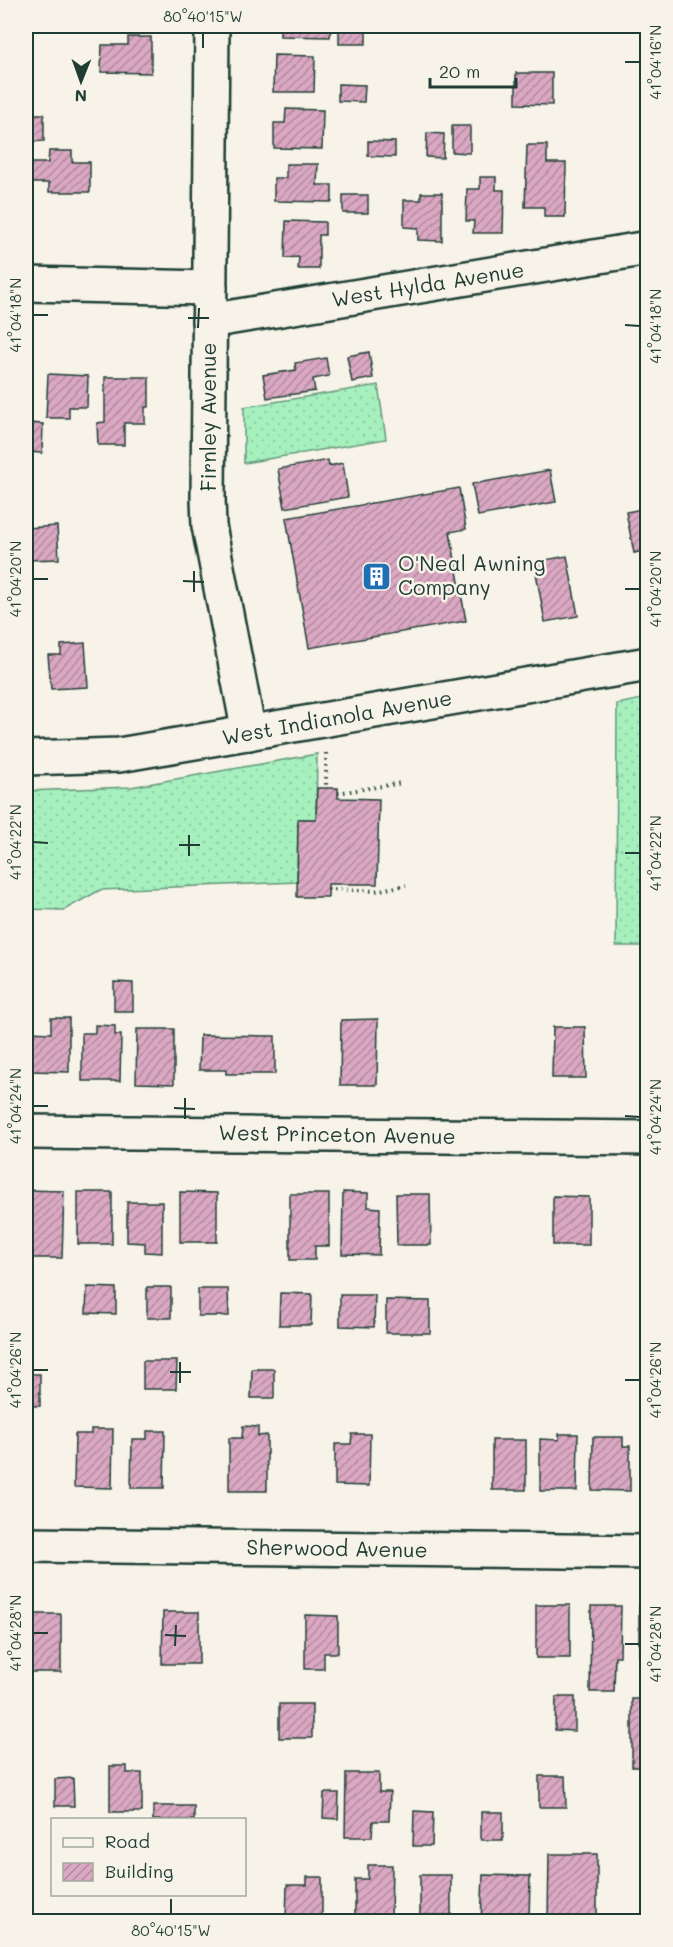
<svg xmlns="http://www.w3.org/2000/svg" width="673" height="1947" viewBox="0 0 673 1947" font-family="Mali,sans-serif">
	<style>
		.grass { fill: url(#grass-dots); stroke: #629679; stroke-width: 1.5 }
		.building { fill: url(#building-hatch); stroke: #1f3d34; stroke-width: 1.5 }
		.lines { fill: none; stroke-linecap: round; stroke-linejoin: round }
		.minor-casing { stroke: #1f3d34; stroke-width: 38 }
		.major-casing { stroke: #1f3d34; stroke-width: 38 }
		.path { stroke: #1f3d34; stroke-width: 4; stroke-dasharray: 1.5 4.5; stroke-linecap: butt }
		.minor { stroke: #f7f3e8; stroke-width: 33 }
		.major { stroke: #f7f3e8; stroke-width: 33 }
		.ticks { fill: none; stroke: #1f3d34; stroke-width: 2 }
		.labels { text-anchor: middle; stroke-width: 5; stroke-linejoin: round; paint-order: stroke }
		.street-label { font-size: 21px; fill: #1f3d34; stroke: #f7f3e8 }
		.poi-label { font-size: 21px; fill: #1f3d34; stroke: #f7f3e8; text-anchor: start }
		.neatline { fill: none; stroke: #1f3d34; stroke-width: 2 }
		.ticks-label { font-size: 15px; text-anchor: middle; fill: #1f3d34 }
	</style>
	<defs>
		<pattern id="grass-dots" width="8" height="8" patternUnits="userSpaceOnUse" patternTransform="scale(1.5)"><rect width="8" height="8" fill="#a6f0be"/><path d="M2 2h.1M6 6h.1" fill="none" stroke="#8ecfa4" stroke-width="1.8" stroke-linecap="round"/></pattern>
		<pattern id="building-hatch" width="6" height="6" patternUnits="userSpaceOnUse" patternTransform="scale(1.5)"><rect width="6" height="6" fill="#dba8c3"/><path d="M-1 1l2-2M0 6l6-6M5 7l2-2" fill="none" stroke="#b18a9f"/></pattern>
	</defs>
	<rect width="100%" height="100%" fill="#f7f3e8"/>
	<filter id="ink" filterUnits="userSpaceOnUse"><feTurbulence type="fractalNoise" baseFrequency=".0167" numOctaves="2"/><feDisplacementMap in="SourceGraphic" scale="12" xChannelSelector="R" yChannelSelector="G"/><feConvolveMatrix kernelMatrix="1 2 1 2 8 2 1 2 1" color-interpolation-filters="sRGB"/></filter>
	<g filter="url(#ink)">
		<g class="grass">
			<path d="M378,385L386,439L244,463V407Z"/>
			<path d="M647,698V946H616L617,704Z"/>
			<path d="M317,754L316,819H298L297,882L100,890L64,910L26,909V791L131,787Z"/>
		</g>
		<g class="building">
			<path d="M280,26H331L330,37L280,36Z"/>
			<path d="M339,26L366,27V44H339Z"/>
			<path d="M128,37H151V73L101,72L102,45H128Z"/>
			<path d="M274,55L315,56L314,92H273Z"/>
			<path d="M516,73H552V105L516,104Z"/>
			<path d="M338,84L365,85L364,102L338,101Z"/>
			<path d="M286,109L323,110L322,149L274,148V123H285Z"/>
			<path d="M26,114H44V141L26,142Z"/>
			<path d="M452,126H470V153L452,152Z"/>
			<path d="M427,133L444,134L443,158L426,157Z"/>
			<path d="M368,141L395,142V157L368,156Z"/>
			<path d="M527,145H547V163H566L565,217H544V207H525Z"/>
			<path d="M49,151H72V162H90V192H49V183H26V163H48Z"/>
			<path d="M286,164H318L317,185H332V202L274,201V178H286Z"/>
			<path d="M480,177H496V190H504L503,233H473L474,221H466L467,189H480Z"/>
			<path d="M421,193H442V241L418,240V228L404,227V200H421Z"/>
			<rect x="343" y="195" width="25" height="18"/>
			<path d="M286,221L325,222V235H319V269H298L299,257L285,258Z"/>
			<path d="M369,352L373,378L352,382L347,356Z"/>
			<path d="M326,358L329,376L313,379L315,391L267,398L263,375L296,370L295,363Z"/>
			<path d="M48,374L88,376L87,407H69V418H46Z"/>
			<path d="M105,377H149V407H145V423H124V445H98L97,423L105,422Z"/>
			<path d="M26,423L43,424L42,453L26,452Z"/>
			<path d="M328,460L329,466L343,463L348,497L285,508L278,469Z"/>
			<path d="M550,470L556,502L478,516L472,484Z"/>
			<path d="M459,488L466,529L450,532L466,621L309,648L286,518Z"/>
			<path d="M648,508V550L634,553L626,512Z"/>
			<path d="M57,526L59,559L27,560L26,528Z"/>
			<path d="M567,556L578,616L545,622L534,562Z"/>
			<path d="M85,643L88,687L51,689L48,655H61V645Z"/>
			<path d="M317,788H338V798L379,799L377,884H328V897H297L298,819H316Z"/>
			<path d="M114,982L133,983V1011H114Z"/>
			<path d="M51,1018H69V1072L29,1071L30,1032L51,1033Z"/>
			<path d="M378,1019L377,1085H340L341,1020Z"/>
			<path d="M95,1025L115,1026V1035H121L120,1081H82V1033H95Z"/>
			<path d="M553,1027H585L586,1078H552Z"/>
			<path d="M137,1029H174V1084L136,1083Z"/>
			<path d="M200,1035L275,1036V1074H226V1070H199Z"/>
			<path d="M26,1190L64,1191L62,1258H26Z"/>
			<rect x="78" y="1192" width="34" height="52"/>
			<path d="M180,1192L217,1193V1242H180Z"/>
			<path d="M343,1192L368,1193V1207L380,1208L379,1255L342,1254Z"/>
			<path d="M290,1194H329V1246H315V1260H290Z"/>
			<path d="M396,1194H430L431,1245H397Z"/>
			<path d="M553,1196L589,1197V1245H553Z"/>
			<path d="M127,1202H162V1253L145,1252V1243L127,1242Z"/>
			<path d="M87,1287L116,1288V1314L86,1313Z"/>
			<rect x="147" y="1287" width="24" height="31"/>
			<path d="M198,1289H228L229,1316H198Z"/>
			<path d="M280,1293L312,1294L311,1325H279Z"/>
			<path d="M340,1295H375L374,1327L340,1326Z"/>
			<path d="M386,1300L430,1301V1333H386Z"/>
			<path d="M143,1361H177L176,1389H143Z"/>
			<path d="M252,1369H274V1398H251Z"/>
			<rect x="26" y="1374" width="14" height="32"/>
			<path d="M243,1426L258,1427V1436L267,1435V1491H229V1438H242Z"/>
			<path d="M91,1429H113L112,1488L74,1487L75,1434H91Z"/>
			<path d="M147,1431H165L164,1488H131L132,1439H147Z"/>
			<path d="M352,1434H370L369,1486L335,1485V1444H351Z"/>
			<path d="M559,1434H578L577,1491H540V1439L559,1440Z"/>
			<path d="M593,1437H623V1446H630V1491L592,1490Z"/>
			<rect x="492" y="1440" width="34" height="50"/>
			<path d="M646,1444H648V1491H645Z"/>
			<rect x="536" y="1605" width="34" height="53"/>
			<path d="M591,1606H621L620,1656H615L614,1692H590Z"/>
			<rect x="639" y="1606" width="9" height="50"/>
			<path d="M163,1612H199V1664H162Z"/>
			<path d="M32,1614H61V1672H31Z"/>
			<path d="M305,1615L338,1616V1653H324V1669H305Z"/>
			<path d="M556,1697H575V1731L555,1730Z"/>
			<rect x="632" y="1699" width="16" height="68"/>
			<rect x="279" y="1704" width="33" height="34"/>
			<path d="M110,1766H127V1773H142V1812H110Z"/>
			<path d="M346,1773H379V1792H390L389,1821H373L372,1837H345Z"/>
			<path d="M539,1776H565L566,1807H539Z"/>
			<path d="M73,1778L74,1806H55V1779Z"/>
			<path d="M324,1793H339L338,1819L323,1818Z"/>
			<rect x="153" y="1806" width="41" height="14"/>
			<path d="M414,1811L433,1812L432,1846H413Z"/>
			<rect x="481" y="1812" width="22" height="28"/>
			<path d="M549,1854H597V1922H548Z"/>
			<path d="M368,1865H392L391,1919L355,1918V1879H368Z"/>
			<rect x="420" y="1875" width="31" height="40"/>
			<path d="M483,1875L530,1876L529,1922H481Z"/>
			<path d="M307,1877H322V1922H286L287,1885H307Z"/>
		</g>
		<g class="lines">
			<defs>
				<g id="minor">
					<path d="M212,26L208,498L209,526L249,733"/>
					<path d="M26,284L210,288"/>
					<path d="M209,321L648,248"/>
					<path d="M26,1132L648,1138"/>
					<path d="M26,1545L648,1552"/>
				</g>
				<path id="major" d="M26,758L119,755L648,664"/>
			</defs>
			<use href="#minor" class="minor-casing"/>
			<use href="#major" class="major-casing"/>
			<g class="path">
				<path d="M326,753V788"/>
				<path d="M338,793L402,783"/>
				<path d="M328,889L375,891L406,885"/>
			</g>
			<use href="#minor" class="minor"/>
			<use href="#major" class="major"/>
		</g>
	</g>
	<path class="ticks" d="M203,48V33M625,62H640M33,315H48M188,318H209M625,325L640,326M198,328L199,308M33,579H48M183,581L204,582M625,589H640M194,592V571M33,842L48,843M179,845H200M625,853H640M189,856V835M33,1106H48M174,1108L195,1109M625,1116L640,1117M185,1119V1098M33,1370H48M170,1372H191M625,1380H640M180,1383V1362M33,1633H48M165,1635L186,1636M625,1644H640M175,1646L176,1625M171,1914V1899"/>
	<defs>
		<symbol id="building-square" viewBox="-11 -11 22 22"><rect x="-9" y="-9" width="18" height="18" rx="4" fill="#1f6fb2" stroke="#f7f3e8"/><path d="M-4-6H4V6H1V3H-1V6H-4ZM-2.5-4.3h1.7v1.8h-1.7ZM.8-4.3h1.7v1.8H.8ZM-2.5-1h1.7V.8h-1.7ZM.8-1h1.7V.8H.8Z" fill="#fff"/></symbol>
	</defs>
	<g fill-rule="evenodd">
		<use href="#building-square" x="360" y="560" width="33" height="33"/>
	</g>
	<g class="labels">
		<g class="street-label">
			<text transform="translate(428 285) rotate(-9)" y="7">West Hylda Avenue</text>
			<text transform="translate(209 417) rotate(-90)" y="7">Firnley Avenue</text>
			<text transform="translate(337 718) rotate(-10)" y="7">West Indianola Avenue</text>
			<text transform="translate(337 1135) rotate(1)" y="7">West Princeton Avenue</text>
			<text transform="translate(337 1549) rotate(1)" y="7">Sherwood Avenue</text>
		</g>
		<g class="poi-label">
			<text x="398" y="571">O'Neal Awning<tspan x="398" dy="24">Company</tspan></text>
		</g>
	</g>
	<rect width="673" height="1947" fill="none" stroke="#f7f3e8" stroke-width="66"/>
	<rect x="51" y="1818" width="195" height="78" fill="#f7f3e8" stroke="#a1aaa0" stroke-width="1.5"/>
	<rect x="63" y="1838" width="30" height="9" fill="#f7f3e8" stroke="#a1aaa0" stroke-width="1.5"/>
	<text x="105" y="1848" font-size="18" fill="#1f3d34">Road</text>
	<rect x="63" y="1863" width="30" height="18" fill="url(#building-hatch)" stroke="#a1aaa0" stroke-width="1.5"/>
	<text x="105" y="1878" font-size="18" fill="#1f3d34">Building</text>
	<g transform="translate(81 81) rotate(181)" stroke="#f7f3e8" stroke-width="4.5" paint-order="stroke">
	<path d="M0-4.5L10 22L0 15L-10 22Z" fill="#1f3d34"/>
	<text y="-9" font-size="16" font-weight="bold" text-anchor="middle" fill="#1f3d34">N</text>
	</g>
	<path d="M430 78v9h86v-9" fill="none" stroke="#1f3d34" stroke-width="3"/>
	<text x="439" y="78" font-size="18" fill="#1f3d34" stroke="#f7f3e8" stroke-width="4.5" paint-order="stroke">20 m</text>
	<rect x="33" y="33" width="607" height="1881" class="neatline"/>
	<g class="ticks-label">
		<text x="203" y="22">80°40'15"W</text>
		<text transform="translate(656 62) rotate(-90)" y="5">41°04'16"N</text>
		<text transform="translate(16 315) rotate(-90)" y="5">41°04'18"N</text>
		<text transform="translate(656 326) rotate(-90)" y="5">41°04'18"N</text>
		<text transform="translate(16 579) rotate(-90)" y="5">41°04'20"N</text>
		<text transform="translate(656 589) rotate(-90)" y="5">41°04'20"N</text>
		<text transform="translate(16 842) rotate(-90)" y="5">41°04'22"N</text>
		<text transform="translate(656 853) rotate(-90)" y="5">41°04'22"N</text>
		<text transform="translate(16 1106) rotate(-90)" y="5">41°04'24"N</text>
		<text transform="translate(656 1117) rotate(-90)" y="5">41°04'24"N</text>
		<text transform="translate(16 1370) rotate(-90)" y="5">41°04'26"N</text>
		<text transform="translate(656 1380) rotate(-90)" y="5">41°04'26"N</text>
		<text transform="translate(16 1633) rotate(-90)" y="5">41°04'28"N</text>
		<text transform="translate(656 1644) rotate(-90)" y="5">41°04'28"N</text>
		<text x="171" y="1936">80°40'15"W</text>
	</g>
</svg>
